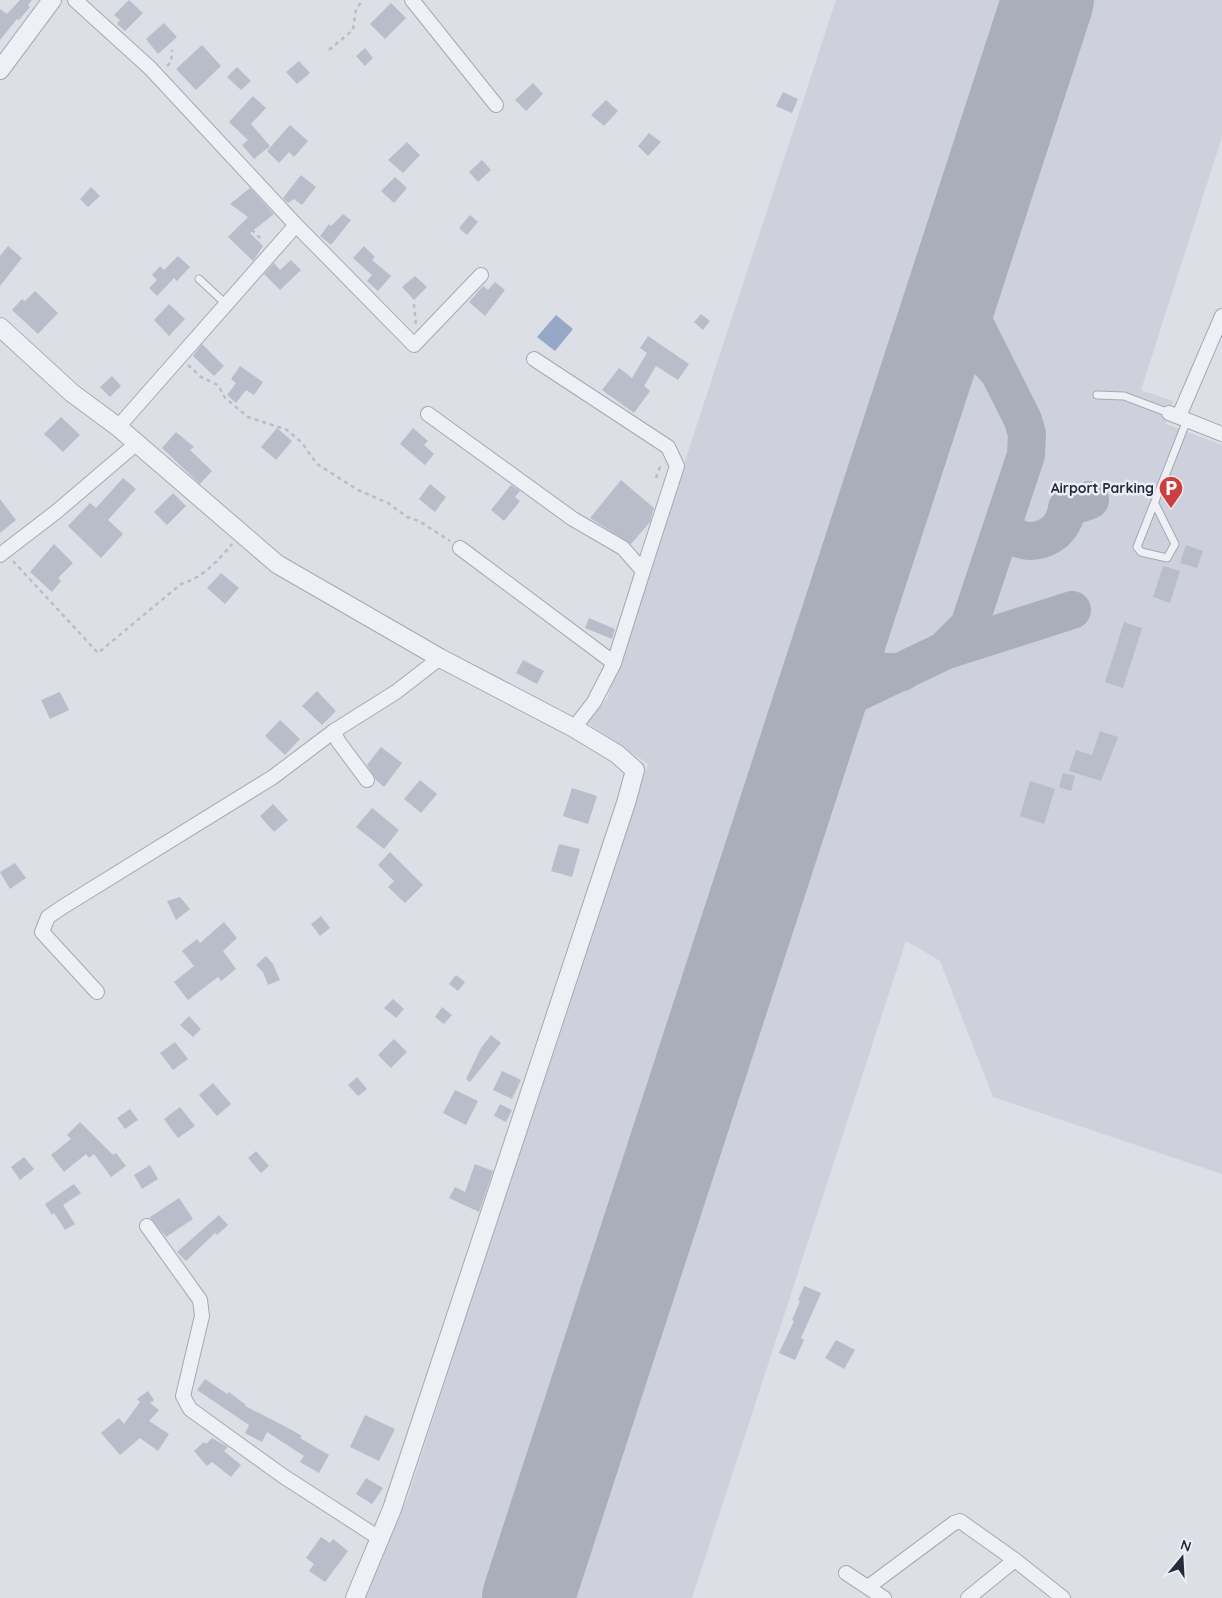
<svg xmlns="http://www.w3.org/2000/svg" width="1222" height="1598" viewBox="0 0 1222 1598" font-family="Quicksand,sans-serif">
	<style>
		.built { fill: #ced1db }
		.water { fill: #96a7c7 }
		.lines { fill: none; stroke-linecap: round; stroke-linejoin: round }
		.taxiway { stroke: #a9aebb; stroke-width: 38 }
		.runway { stroke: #a9aebb; stroke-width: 92 }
		.building { fill: #b9bdc9 }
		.service-casing { stroke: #a5a9b3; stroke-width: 9 }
		.minor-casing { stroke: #a5a9b3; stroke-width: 16 }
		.tertiary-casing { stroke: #a5a9b3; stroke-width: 20 }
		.path { stroke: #bbbdc5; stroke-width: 2.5; stroke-dasharray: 4 4; stroke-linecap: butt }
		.service { stroke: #eff0f5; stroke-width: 7 }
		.minor { stroke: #eff0f5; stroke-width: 14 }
		.tertiary { stroke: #eff0f5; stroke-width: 18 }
		.labels { text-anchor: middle; stroke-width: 5; stroke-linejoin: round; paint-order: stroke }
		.poi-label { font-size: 14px; font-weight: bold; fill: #262b3c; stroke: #ebeef4; text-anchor: end }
	</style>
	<rect width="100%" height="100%" fill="#dcdfe6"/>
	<path class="built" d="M836,0H1222V137L1141,390L1173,401L1166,424L1222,445V1174L993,1097L940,961L906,941L692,1598H364L408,1497L602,892L648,764L586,722L607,699Z"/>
	<path class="water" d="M556,315L573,329L555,351L537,337Z"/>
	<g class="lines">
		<g class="taxiway">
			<path d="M921,389C925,382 929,375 933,368C943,355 965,349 980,355C987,358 992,365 998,371"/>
			<path d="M1003,526C1022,553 1063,541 1067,508L1090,500"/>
			<path d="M855,592C852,607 845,623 845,638C843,666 881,674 902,672"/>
			<path d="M944,651L969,626L1026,455L1027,434L1023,420L955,285"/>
			<path d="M816,712L944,651L1072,610"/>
		</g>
		<path class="runway" d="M528,1598L1048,0"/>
	</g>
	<g class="building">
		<path d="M20,0H32L28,5L30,7L19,20L17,19L0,40V9L7,14Z"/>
		<path d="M129,0L143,13L125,31L117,24L120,20L114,15Z"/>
		<path d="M391,3L406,18L385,39L370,24Z"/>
		<path d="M164,23L177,37L158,54L146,39Z"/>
		<path d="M202,45L221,66L196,90L176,69Z"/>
		<path d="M365,48L373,58L365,66L356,56Z"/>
		<path d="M299,61L310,73L297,84L286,72Z"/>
		<path d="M237,67L251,81L241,90L227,77Z"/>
		<path d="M533,83L543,94L526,111L515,100Z"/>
		<path d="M783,92L798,99L792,113L776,106Z"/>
		<path d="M253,96L266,108L251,124L270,146L254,159L242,145L248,140L229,122Z"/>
		<path d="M606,100L618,111L604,126L591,115Z"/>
		<path d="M290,125L308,141L294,157L289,152L279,163L267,151Z"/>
		<path d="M649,133L661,142L648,156L638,146Z"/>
		<path d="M407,142L420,155L403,173L388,160Z"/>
		<path d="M482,160L491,170L478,182L469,172Z"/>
		<path d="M301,175L316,187L302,205L294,199L288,203L283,198Z"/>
		<path d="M395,177L407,188L394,203L381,191Z"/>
		<path d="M91,187L100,196L88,207L80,199Z"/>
		<path d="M250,188L274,214L250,233L263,246L253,261L228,237L248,217L230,204Z"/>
		<path d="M343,214L351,220L331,245L320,236L329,224L331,226Z"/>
		<path d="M470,215L478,222L467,235L459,228Z"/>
		<path d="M8,246L22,258L0,286V256Z"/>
		<path d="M364,246L375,257L372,260L391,276L378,291L367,281L372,275L353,258Z"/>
		<path d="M178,256L190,267L177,281L174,278L157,296L149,288L157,280L152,275L160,266L164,270Z"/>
		<path d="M291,260L301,270L280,290L264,274L274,263L280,270Z"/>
		<path d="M415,276L427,287L414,300L402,287Z"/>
		<path d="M495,282L505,290L485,316L469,302L483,286L488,290Z"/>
		<path d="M35,291L58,313L38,334L12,310L22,299L25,301Z"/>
		<path d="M169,304L185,319L169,336L154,320Z"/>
		<path d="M701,314L710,321L703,330L694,322Z"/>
		<path d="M648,336L689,364L678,380L656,366L644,386L650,391L634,413L602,390L619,368L632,378L647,353L640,348Z"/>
		<path d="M202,344L224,366L214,376L193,356Z"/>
		<path d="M240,366L263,382L254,395L246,390L236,403L227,395L236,383L231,379Z"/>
		<path d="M112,376L121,386L110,397L100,387Z"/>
		<path d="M61,417L80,435L63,452L44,434Z"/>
		<path d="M277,428L292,441L276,460L261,447Z"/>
		<path d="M413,428L428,441L424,445L434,454L425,465L400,444Z"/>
		<path d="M176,432L194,447L190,450L212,471L200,484L162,448Z"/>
		<path d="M123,478L136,489L108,520L123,534L101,558L68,526L90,503L96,508Z"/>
		<path d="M621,480L654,508L650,522L631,544L590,518Z"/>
		<path d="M430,484L446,497L435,512L419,499Z"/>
		<path d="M511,485L520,491L515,497L520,501L504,521L491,510Z"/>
		<path d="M173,493L186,506L167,525L154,512Z"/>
		<path d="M0,499L16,520L0,533Z"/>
		<path d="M54,544L73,563L58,578L61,581L52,592L30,572Z"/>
		<path d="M1186,545L1203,551L1197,568L1180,563Z"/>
		<path d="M1163,566L1180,571L1170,603L1153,597Z"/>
		<path d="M221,573L239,588L225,604L207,588Z"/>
		<path d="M589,618L615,629L612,639L585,628Z"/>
		<path d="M1124,622L1142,628L1123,688L1105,682Z"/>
		<path d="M523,660L544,671L537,684L516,673Z"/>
		<path d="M317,691L336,711L322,725L302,706Z"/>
		<path d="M60,692L69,710L50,719L41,700Z"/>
		<path d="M280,720L300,739L285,755L265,736Z"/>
		<path d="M1100,731L1118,737L1101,781L1069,771L1076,750L1092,755Z"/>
		<path d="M381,747L402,763L384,787L376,780L367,765Z"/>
		<path d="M1063,773L1075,776L1071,791L1059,787Z"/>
		<path d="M420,780L437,794L421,813L404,799Z"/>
		<path d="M1030,781L1055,789L1044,824L1020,816Z"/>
		<path d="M572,788L597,796L588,824L563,816Z"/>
		<path d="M273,804L288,820L274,832L260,816Z"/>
		<path d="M372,808L399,830L384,849L356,827Z"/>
		<path d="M559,844L580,849L572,877L551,871Z"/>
		<path d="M390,852L423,885L405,903L388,887L394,881L378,865Z"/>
		<path d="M15,863L26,878L10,889L0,872Z"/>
		<path d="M180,897L190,909L176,920L167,901Z"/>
		<path d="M321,916L330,928L320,936L311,924Z"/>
		<path d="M224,922L237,938L223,951L236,969L221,981L218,977L188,1000L174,982L194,966L182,951L197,939L200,943Z"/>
		<path d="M266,956L273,964L280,980L268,985L263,972L256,965Z"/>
		<path d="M456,975L465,982L458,991L449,984Z"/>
		<path d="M393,999L404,1009L396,1018L384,1008Z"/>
		<path d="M442,1007L452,1015L444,1024L435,1017Z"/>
		<path d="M189,1016L201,1029L193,1037L180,1025Z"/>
		<path d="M491,1035L501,1043L470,1082L466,1079L481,1048Z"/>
		<path d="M394,1039L407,1052L391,1068L378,1055Z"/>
		<path d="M175,1042L188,1059L173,1070L160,1053Z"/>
		<path d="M502,1071L521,1080L512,1099L493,1090Z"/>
		<path d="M357,1077L367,1089L358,1096L348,1085Z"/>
		<path d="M213,1083L231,1104L217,1116L199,1095Z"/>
		<path d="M455,1090L478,1101L466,1125L443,1113Z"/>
		<path d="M500,1104L512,1110L506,1122L494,1116Z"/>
		<path d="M180,1107L195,1126L178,1138L164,1119Z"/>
		<path d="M130,1109L138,1120L125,1129L117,1118Z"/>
		<path d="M80,1122L113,1155L116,1153L126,1166L111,1177L94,1154L89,1158L86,1154L64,1172L51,1155L71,1139L67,1135Z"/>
		<path d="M256,1151L269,1166L261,1173L248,1158Z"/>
		<path d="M24,1157L34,1169L20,1180L11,1167Z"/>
		<path d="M475,1164L493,1171L479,1212L449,1198L455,1187L465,1192Z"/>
		<path d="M150,1165L158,1179L142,1189L134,1175Z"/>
		<path d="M74,1184L81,1193L63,1205L75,1224L65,1230L54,1213L52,1215L45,1204Z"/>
		<path d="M179,1198L193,1219L166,1237L150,1217Z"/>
		<path d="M219,1215L228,1225L217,1235L215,1233L186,1261L177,1252Z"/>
		<path d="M804,1286L821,1293L801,1338L804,1340L795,1360L779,1353L794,1321L792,1320L800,1301L798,1300Z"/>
		<path d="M836,1340L855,1350L844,1369L825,1358Z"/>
		<path d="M205,1379L227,1394L229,1392L246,1405L245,1406L290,1429L302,1436L300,1438L329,1455L319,1473L300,1462L304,1456L267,1432L262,1442L245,1433L249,1425L197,1390Z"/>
		<path d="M148,1391L154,1400L150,1403L159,1410L149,1421L169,1434L158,1451L140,1438L120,1455L101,1433L119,1418L124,1424L140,1402L137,1399Z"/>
		<path d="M365,1415L395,1429L379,1461L350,1447Z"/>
		<path d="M212,1438L228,1447L224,1451L241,1465L231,1477L212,1462L207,1466L194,1451L204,1442L206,1444Z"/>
		<path d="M366,1478L383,1488L372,1504L356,1494Z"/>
		<path d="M321,1537L330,1543L333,1539L348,1551L325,1582L309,1571L314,1564L306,1558Z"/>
	</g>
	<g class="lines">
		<defs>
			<g id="service">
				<path d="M199,279L226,304"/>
				<path d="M1097,395L1124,396L1169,413"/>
				<path d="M1155,504L1175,544L1167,558L1141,552L1137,547L1187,420"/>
			</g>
			<g id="minor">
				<path d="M75,0L150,68L296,225L414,345L481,275"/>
				<path d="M412,0L496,105"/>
				<path d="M534,359L668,447L677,466L643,571"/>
				<path d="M1169,413L1222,434"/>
				<path d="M428,414L573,519L623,548L643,571L614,663"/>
				<path d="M1179,416L1222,316"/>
				<path d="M118,427L296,225"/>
				<path d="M460,548L614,663L594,702L574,728"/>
				<path d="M0,555L56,512L137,443"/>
				<path d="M367,780L338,741L334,731L396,692L440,658"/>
				<path d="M97,992L42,932L48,917L61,908L273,777L334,731"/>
				<path d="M147,1226L200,1300L202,1316L183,1396L190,1409L283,1476L379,1538"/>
				<path d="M846,1573L884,1598"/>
				<path d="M868,1587L954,1523L960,1521L1015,1560L1063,1598"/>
				<path d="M968,1598L1015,1560"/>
			</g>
			<g id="tertiary">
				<path d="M0,70L52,0"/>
				<path d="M0,327L72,393L118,427L277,564L440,658L574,728L617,754L635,770L626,803L392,1509L355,1598"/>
			</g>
		</defs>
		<use href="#service" class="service-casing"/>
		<use href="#minor" class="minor-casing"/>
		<use href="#tertiary" class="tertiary-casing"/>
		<g class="path">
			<path d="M329,50L353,30L356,9L363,0"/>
			<path d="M167,66L171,62L172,50"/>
			<path d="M246,224L263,241"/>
			<path d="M414,304L416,324"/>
			<path d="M188,365L201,377L218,385L225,398L248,417L287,430L302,443L317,464L358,490L388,503L407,517L419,521L450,541"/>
			<path d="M656,478L661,464"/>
			<path d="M13,561L98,653L181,584C202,578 218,561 232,544"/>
		</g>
		<use href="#service" class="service"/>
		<use href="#minor" class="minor"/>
		<use href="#tertiary" class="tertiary"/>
	</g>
	<defs>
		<symbol id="parking-pin" viewBox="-11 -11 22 30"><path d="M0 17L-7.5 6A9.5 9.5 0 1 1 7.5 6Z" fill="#cd3f3f" stroke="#ebeef4"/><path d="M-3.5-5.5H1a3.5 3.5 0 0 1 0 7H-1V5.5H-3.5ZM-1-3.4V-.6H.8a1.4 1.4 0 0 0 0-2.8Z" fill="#fff"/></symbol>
	</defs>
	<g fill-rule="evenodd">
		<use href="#parking-pin" x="1157" y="474" width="28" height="38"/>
	</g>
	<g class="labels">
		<g class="poi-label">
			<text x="1154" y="493">Airport Parking</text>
		</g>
	</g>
	<g transform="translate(1182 1558) rotate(18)" stroke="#ebeef4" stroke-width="4" paint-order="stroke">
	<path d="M0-4L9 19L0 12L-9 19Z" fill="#262b3c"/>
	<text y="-8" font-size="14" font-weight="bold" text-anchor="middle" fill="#262b3c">N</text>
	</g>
</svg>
